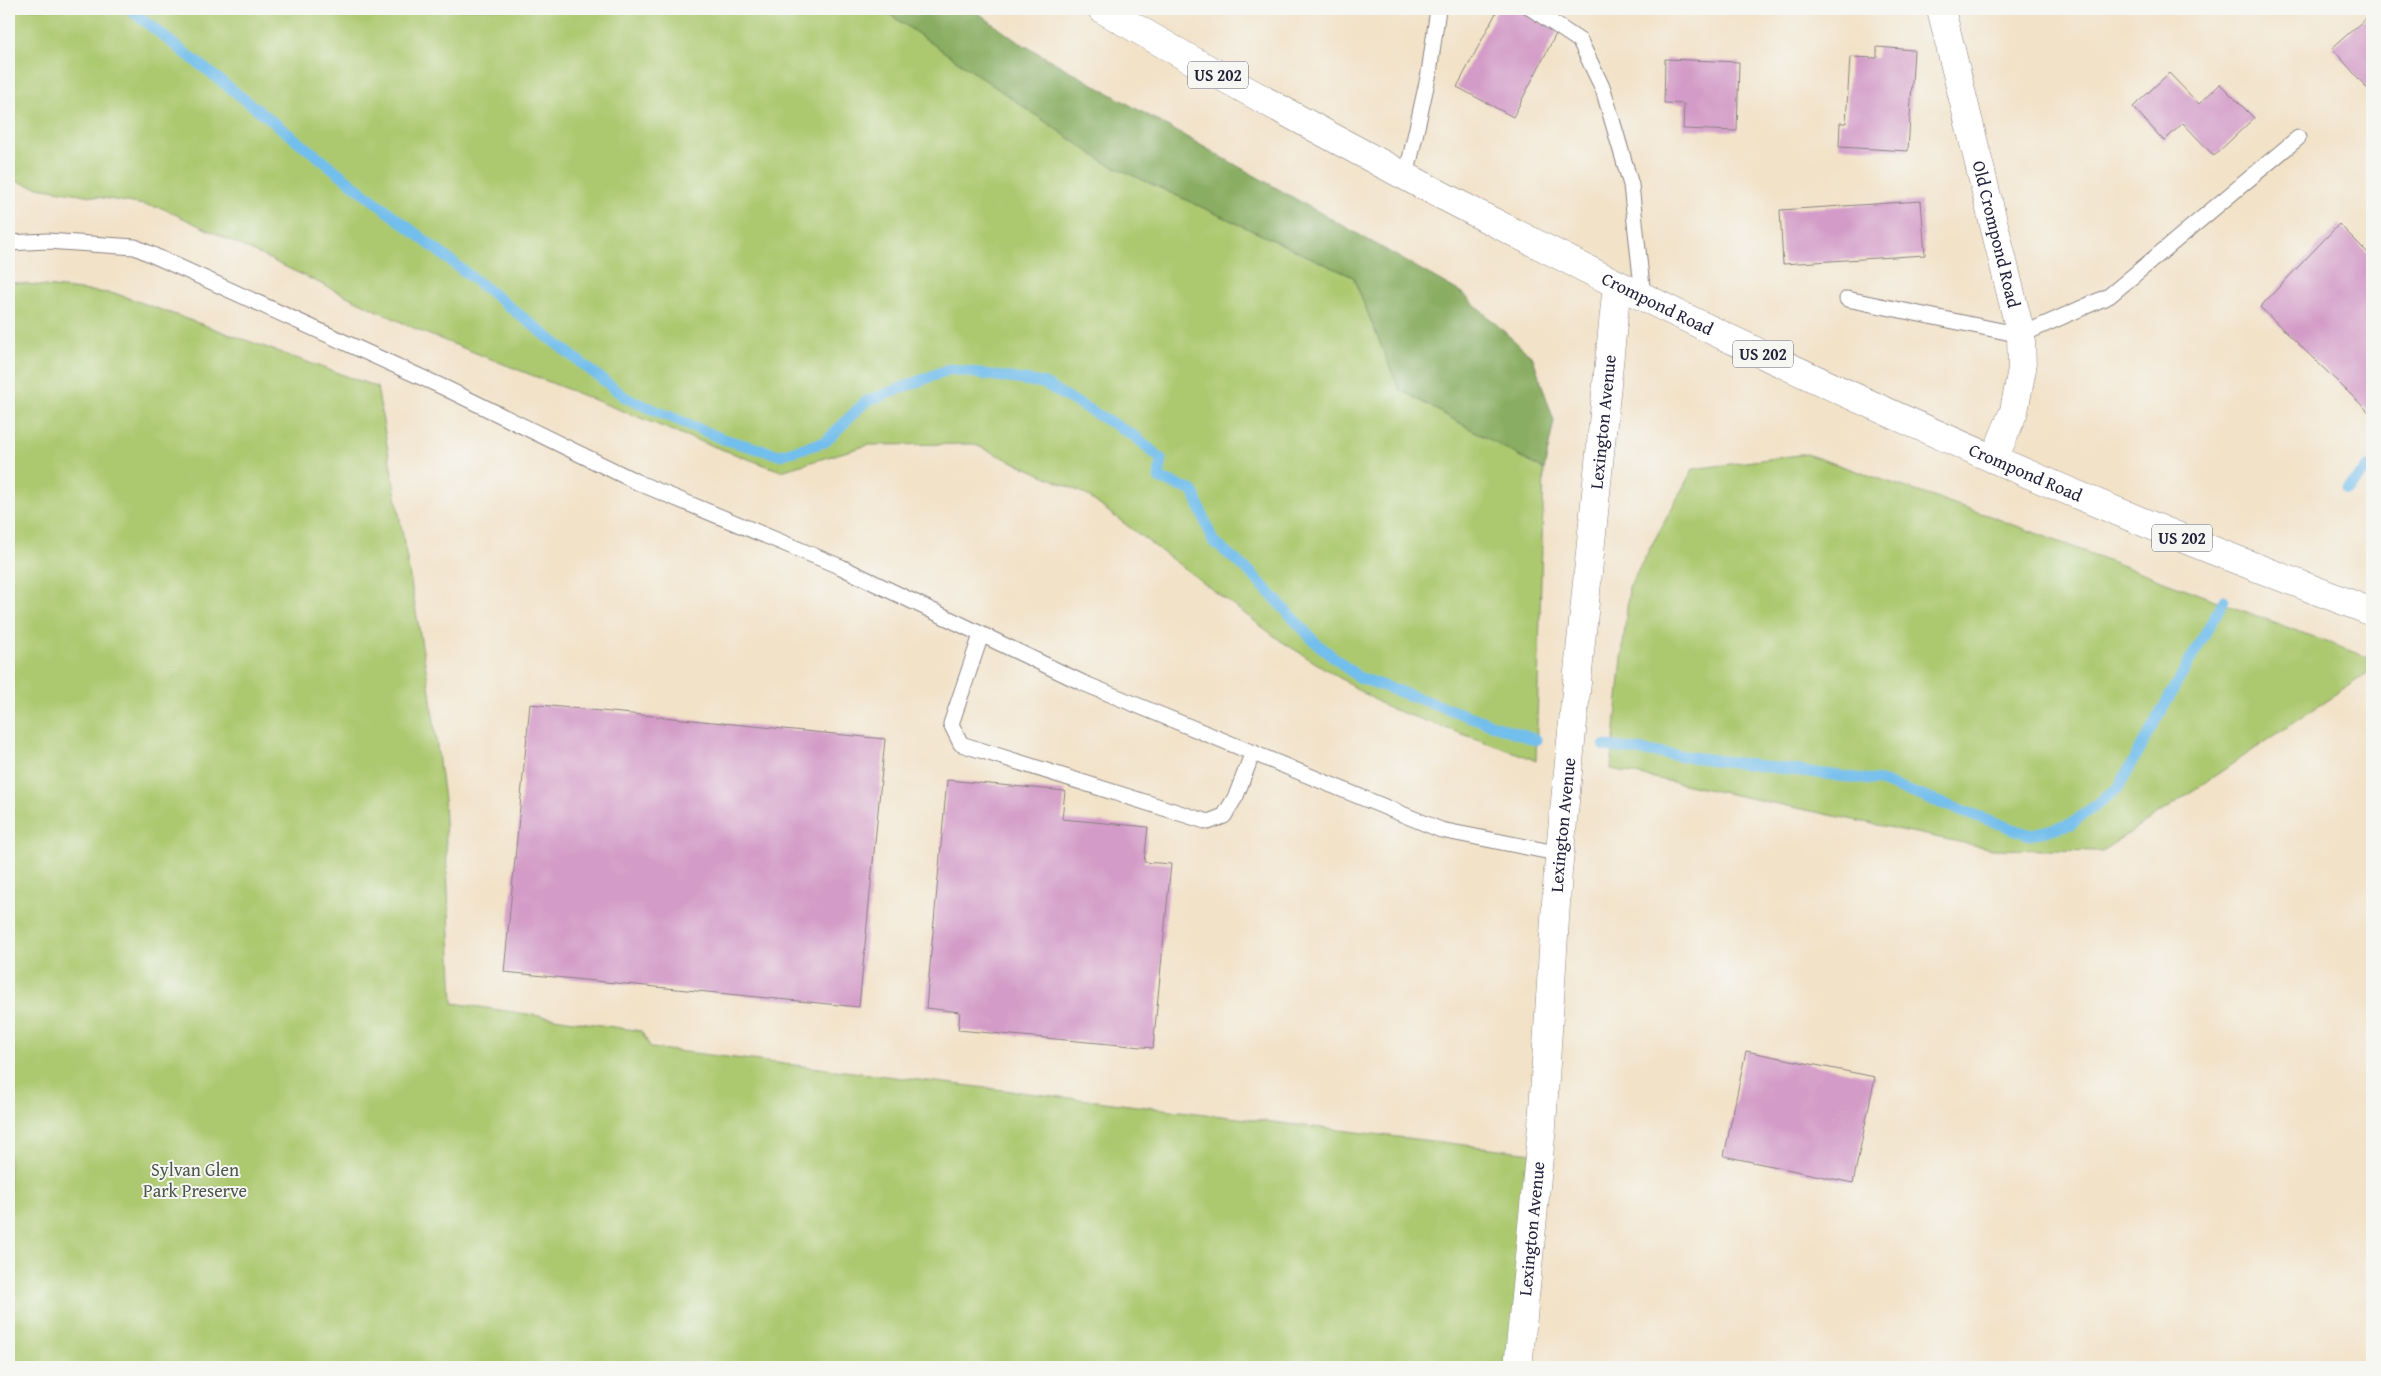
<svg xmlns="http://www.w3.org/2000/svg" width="2381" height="1376" viewBox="0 0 2381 1376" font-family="'Gentium Book Plus',serif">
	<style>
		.green { fill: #acc970; stroke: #677656 }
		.forest { fill: #89ad62; stroke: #56684e }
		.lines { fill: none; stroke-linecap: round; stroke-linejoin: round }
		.stream { stroke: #72beec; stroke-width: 11 }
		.building { fill: #d39bc7 }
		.lane-casing { stroke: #8a8282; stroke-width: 17 }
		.secondary-casing { stroke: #8a8282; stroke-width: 29 }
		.highway-casing { stroke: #8a8282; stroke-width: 29 }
		.lane { stroke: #fff; stroke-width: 15 }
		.secondary { stroke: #fff; stroke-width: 28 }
		.highway { stroke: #fff; stroke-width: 28 }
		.labels { text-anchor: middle; stroke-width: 4; stroke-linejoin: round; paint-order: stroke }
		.shield { fill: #f6f6f2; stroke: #626272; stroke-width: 1 }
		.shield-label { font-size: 16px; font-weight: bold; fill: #22223b }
		.street-label { font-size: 18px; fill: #22223b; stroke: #f6f6f2 }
		.park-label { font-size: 18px; fill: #4b544b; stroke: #f6f6f2 }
	</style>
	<rect width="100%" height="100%" fill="#f6f6f2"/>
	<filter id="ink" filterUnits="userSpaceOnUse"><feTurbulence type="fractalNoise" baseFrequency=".02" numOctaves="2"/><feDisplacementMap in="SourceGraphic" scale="10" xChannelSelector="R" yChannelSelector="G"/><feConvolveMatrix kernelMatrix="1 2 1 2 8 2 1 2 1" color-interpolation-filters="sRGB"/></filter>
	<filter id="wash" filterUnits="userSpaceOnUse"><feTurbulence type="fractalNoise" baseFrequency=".0096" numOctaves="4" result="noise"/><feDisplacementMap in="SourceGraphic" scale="20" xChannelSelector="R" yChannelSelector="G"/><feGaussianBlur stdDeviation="1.12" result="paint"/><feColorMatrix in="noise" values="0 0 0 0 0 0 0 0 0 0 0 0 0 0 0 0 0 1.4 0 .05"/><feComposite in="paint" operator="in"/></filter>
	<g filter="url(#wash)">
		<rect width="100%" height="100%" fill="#f2e2c8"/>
		<g class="green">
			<path d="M9,9H882L1104,162L1353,277L1399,389L1544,470L1536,760L1386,707L1281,641L1085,494L973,444L868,445L781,471L691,438L420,331L162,208L32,186L9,179Z"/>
			<path d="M9,282L117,294L377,387L430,692L444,800L453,1003L641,1031L651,1048L1532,1153L1512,1367H9Z"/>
			<path d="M1806,454L1990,516L2372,659V670L2103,851L1992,849L1611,769L1629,587L1693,469Z"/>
		</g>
		<path class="forest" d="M882,9H973L1015,40L1462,293L1533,358L1554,421L1544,470L1399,389L1353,277L1104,162Z"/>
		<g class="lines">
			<g class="stream">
				<path d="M129,9L626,398L723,439L780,455L825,442L865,402L950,369L1043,383L1136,437L1161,459L1159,478L1193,491L1213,541L1251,573L1315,642L1358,677L1536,740"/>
				<path d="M2347,490L2368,467H2372"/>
				<path d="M1604,746L1880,781L2030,835L2071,824L2118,788L2224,600"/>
			</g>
		</g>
		<g id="blocks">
			<g class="building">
				<path d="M1498,9H1517L1558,30L1513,117L1457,87Z"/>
				<path d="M2372,13V94L2332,48Z"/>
				<path d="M1877,47L1914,50L1908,151L1839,147L1840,123H1846L1850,57L1877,58Z"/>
				<path d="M1665,59L1739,62L1737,131L1683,129L1684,104L1664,103Z"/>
				<path d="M2169,73L2199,104L2220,84L2254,118L2214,156L2183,123L2164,141L2133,107Z"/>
				<path d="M1921,201L1925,255L1783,264L1780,210Z"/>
				<path d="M2339,224L2372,257V415L2260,307Z"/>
				<path d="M530,704L885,739L859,1007L504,972Z"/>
				<path d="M947,780L1065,791L1062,819L1148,827L1144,862L1171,864L1153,1048L958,1030L960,1012L926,1008Z"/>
				<path d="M1746,1051L1875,1077L1853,1183L1724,1156Z"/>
			</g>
		</g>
	</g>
	<g filter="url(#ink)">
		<use href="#blocks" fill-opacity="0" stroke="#8a8282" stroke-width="1"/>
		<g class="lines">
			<defs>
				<g id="lane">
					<path d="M1532,9L1580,41L1603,89L1631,185L1643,296"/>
					<path d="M1406,177L1429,73L1438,9"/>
					<path d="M9,243L47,241L135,247L445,388L639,483L841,567L1083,683L1441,830L1561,854"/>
					<path d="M1847,299L2021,335L2109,296L2298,138"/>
					<path d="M981,635L951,724L961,744L1208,822L1224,816L1236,796L1253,752"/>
				</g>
				<g id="secondary">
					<path id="s1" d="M1941,9L2021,335L2022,369L2014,411L1994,459"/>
					<path id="s2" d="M1518,1367L1542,1126L1558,871L1617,284"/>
				</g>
				<g id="highway">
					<path id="s3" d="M1102,9C1441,204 1793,379 2155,527C2227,557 2300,584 2372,612"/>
				</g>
			</defs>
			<use href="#lane" class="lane-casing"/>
			<use href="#secondary" class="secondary-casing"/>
			<use href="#highway" class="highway-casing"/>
			<use href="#lane" class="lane"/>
			<use href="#secondary" class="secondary"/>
			<use href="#highway" class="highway"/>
		</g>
	</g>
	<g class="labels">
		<g class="shield">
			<rect x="1188" y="61.5" width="60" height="27" rx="4"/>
			<rect x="1733" y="340.5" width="60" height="27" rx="4"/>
			<rect x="2152" y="524.5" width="60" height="27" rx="4"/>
		</g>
		<g class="shield-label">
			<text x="1218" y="81">US 202</text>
			<text x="1763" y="360">US 202</text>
			<text x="2182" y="544">US 202</text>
		</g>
		<g class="street-label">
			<text dy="6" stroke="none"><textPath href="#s1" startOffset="232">Old Crompond Road</textPath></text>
			<text dy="6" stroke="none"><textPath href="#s3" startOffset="629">Crompond Road</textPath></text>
			<text dy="6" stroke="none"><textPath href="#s2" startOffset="949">Lexington Avenue</textPath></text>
			<text dy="6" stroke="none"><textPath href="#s3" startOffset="1034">Crompond Road</textPath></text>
			<text dy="6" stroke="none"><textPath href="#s2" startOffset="544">Lexington Avenue</textPath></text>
			<text dy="6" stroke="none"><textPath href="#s2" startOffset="139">Lexington Avenue</textPath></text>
		</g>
		<g class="park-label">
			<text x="195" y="1176">Sylvan Glen<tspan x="195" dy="21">Park Preserve</tspan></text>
		</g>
	</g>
	<rect width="2381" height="1376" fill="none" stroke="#f6f6f2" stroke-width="30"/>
</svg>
